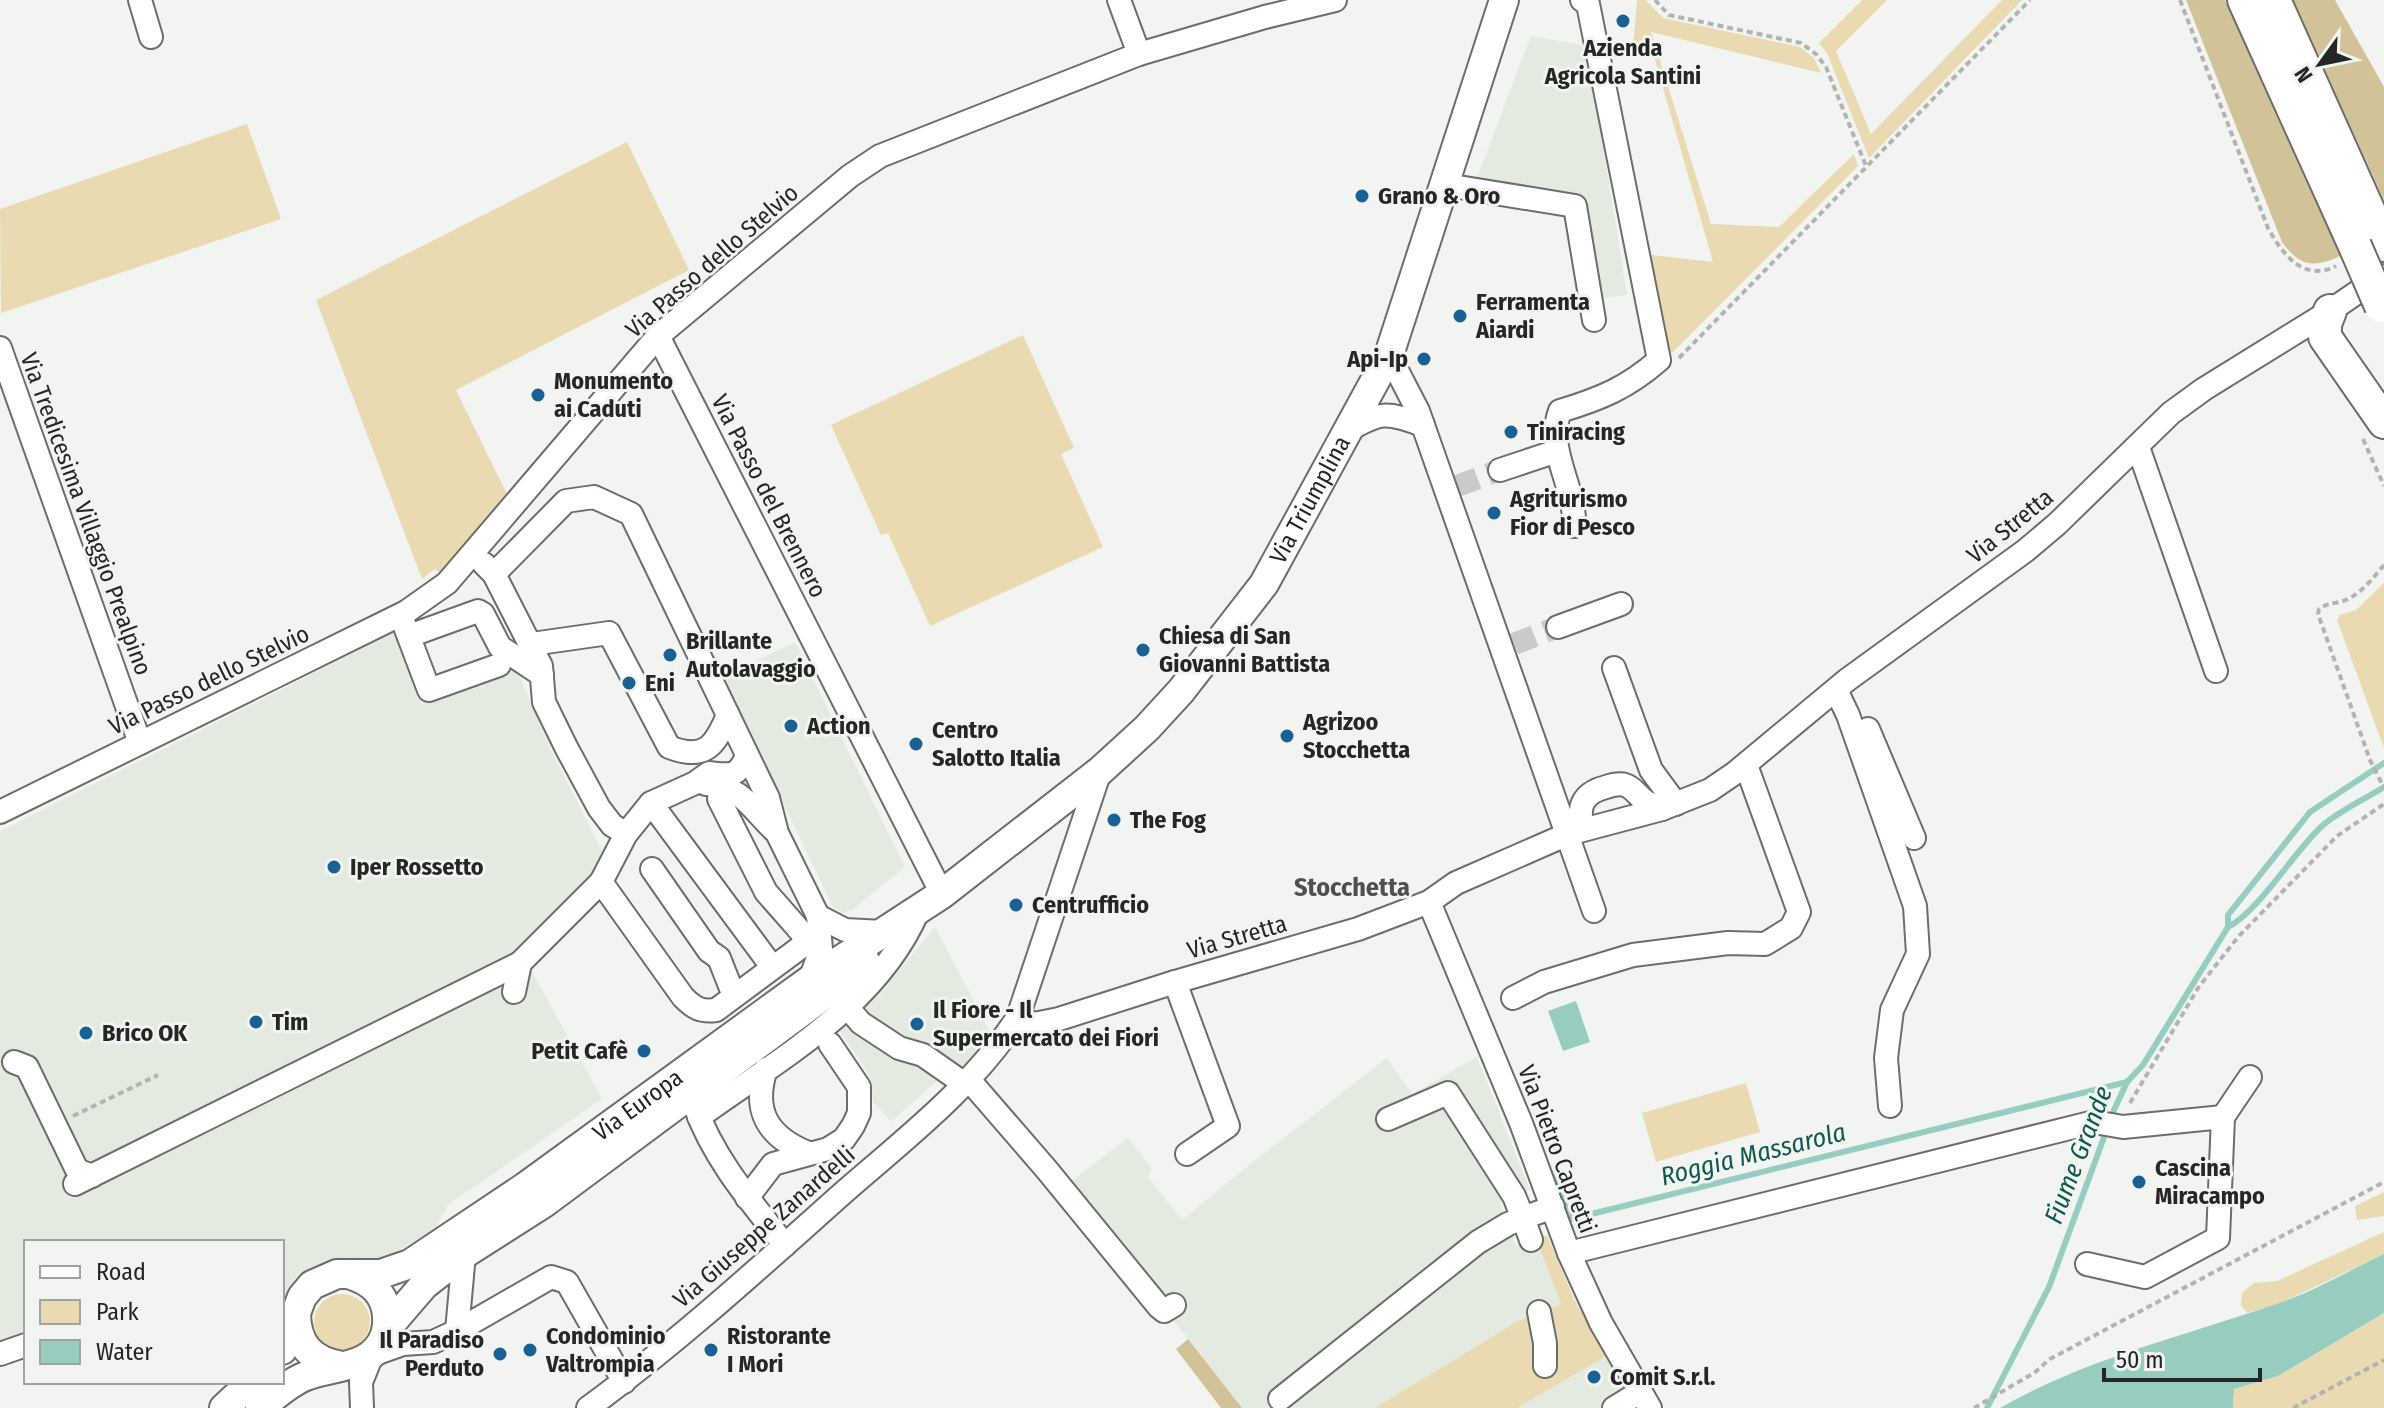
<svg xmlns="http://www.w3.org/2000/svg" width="2384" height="1408" viewBox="0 0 2384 1408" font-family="'Fira Sans Condensed',sans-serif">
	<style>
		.built { fill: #e3eadf }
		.green { fill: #eadab2 }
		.forest { fill: #d2c298 }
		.water { fill: #97cdc1 }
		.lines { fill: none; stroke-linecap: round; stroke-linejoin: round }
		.stream { stroke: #97cdc1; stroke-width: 6 }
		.minor-tunnel { stroke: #c8cbc7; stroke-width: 22; stroke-dasharray: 22 11; stroke-linecap: butt }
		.minor-casing { stroke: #6c6e6a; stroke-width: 26 }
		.major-casing { stroke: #6c6e6a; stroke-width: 32 }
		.highway-casing { stroke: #6c6e6a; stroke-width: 36 }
		.path { stroke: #b2b4b1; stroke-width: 4; stroke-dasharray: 6 4; stroke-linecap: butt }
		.minor { stroke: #fff; stroke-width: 22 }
		.major { stroke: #fff; stroke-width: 28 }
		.highway { stroke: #fff; stroke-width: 32 }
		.highway-bridge-casing { stroke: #6c6e6a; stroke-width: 36; stroke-linecap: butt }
		.highway-bridge { stroke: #fff; stroke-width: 32 }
		.poi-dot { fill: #196094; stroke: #f1f4f0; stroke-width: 3 }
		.labels { text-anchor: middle; stroke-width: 6; stroke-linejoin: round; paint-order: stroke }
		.poi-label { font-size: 24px; font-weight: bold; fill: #252725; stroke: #f1f4f0; text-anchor: start }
		.street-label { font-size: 24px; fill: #252725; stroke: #f1f4f0 }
		.neighbourhood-label { font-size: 26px; font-weight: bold; fill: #4e504d; stroke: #f1f4f0 }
		.water-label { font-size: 26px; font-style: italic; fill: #0f594d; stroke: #f1f4f0 }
	</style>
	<rect width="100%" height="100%" fill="#f1f4f0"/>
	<g class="built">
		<path d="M1531,36L1587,46L1627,295L1597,299L1579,199L1477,178Z"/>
		<path d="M398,631L427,697L515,666L551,750L606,859L521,952L602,1099L449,1204L435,1229L373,1265L337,1269L282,1325V1242H26V1354L0,1365V831Z"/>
		<path d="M795,642L905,867L853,909L843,913L833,907L723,677Z"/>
		<path d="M935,927L991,1034L963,1072L940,1078L891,1122L873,1102L872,1083L866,1069L840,1031L880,994Z"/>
		<path d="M1477,1057L1530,1190L1500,1202L1516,1246L1536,1239L1561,1304L1518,1321L1375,1408H1242L1068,1184L1128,1138L1152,1169L1148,1177L1182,1220L1249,1165L1387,1058L1412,1094Z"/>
		<path d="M1606,1356L1637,1408H1517Z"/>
	</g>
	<g class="green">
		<path d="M1637,0H1646L1663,18L1800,47L1814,58L1821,73L1651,32L1711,224L1779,227L1854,154L1858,166L1673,352L1663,353L1644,254L1713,262L1653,53L1633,49Z"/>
		<path d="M1862,0H1887L1836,51L1871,134L2002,0H2022L1869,158L1827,53L1819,43Z"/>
		<path d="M247,124L281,219L1,313L0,209Z"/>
		<path d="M627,142L689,270L456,390L507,494L467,545L439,572L435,569L422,579L316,300Z"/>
		<path d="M1023,335L1074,448L1061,454L1103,547L930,626L888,533L881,535L831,425Z"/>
		<path d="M2384,583V748L2337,620L2340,615L2356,610Z"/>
		<path d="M1746,1083L1760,1132L1656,1162L1642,1113Z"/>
		<path d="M2384,1192V1216L2357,1220L2355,1206Z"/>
		<path d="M2384,1232V1254L2283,1302L2247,1313L2241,1305L2242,1293L2254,1283L2277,1281Z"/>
		<path d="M1547,1235L1574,1299L1606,1356L1517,1408H1375L1518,1321L1561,1304L1536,1239Z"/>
		<circle cx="342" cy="1322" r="28"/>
		<path d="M2384,1313V1408H2233L2234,1389L2278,1376Z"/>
	</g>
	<g class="forest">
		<path d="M2186,0H2225L2340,256C2314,268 2300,267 2282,242Z"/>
		<path d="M2293,0H2335L2384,87V200Z"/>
		<path d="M1188,1339L1242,1408H1221L1176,1349Z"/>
	</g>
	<g class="water">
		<path d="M1576,1001L1590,1042L1563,1051L1548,1011Z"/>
		<path d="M2384,1254V1313L2278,1376L2234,1389L2233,1408H2000C2087,1358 2185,1336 2279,1303C2315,1291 2350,1270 2384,1254Z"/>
	</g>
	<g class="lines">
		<g class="stream">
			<path d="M2228,927V915L2310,812L2384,763"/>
			<path d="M1550,1172L1571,1219L2127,1082"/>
			<path d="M1987,1408L2049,1287L2114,1110L2127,1082L2143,1065L2228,927C2257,913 2294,852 2321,827C2338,811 2364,800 2384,787"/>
		</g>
		<g class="minor-tunnel">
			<path d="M1457,486L1500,470"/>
			<path d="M1514,644L1558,627"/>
			<path d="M767,960L830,1044"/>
		</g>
		<defs>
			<g id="minor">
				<path d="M140,0L151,37"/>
				<path d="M1119,0L1139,54"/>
				<path d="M1446,185L1575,206L1594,320"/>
				<path d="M658,336L942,894"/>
				<path d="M0,348L140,743"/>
				<path d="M1389,355L1418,411L1594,911"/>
				<path d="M1347,431C1381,411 1386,412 1423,425"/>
				<path d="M2138,447L2216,671"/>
				<path d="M1500,470L1557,451"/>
				<path d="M1574,526C1576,486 1545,450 1560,411C1600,399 1627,388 1659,360L1588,4L1582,0"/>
				<path d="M484,564L494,574L541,666L544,702L566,747L599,808L612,825L626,834"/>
				<path d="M494,574L566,501L594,497L631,514L768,798L777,833L818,916L821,949L810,980"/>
				<path d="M404,624L429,690L499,665"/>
				<path d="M1558,627L1621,604"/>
				<path d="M409,636L478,611L483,614L500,647L542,675"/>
				<path d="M532,644L609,633L669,747C705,761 715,746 728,715"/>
				<path d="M1614,668L1651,770L1676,804"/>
				<path d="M1836,690L1848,715L1915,906L1918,954L1892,1010L1886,1058L1890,1106"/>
				<path d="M1868,729L1914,838"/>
				<path d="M706,784C742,787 750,807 774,830"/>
				<path d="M651,803L767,960"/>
				<path d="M0,812L406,612L447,583L658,336L850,176L880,156L1139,54L1265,17L1335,0"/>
				<path d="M1584,829C1576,807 1583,793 1606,787C1612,785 1619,783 1625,785C1634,788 1637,795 1645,801C1649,804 1657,806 1662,809"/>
				<path d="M652,869L709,951L719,958L734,996"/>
				<path d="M601,882L683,997C694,1008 700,1012 716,1010L805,944L802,933L766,892L719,799"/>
				<path d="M1429,902L1521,1123L1569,1253L1601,1323L1650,1408"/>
				<path d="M818,916L845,930L884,932"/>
				<path d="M1175,982L1228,1126L1187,1154"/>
				<path d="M514,992L520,963"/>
				<path d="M1513,998L1544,982L1633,955L1728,943L1765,944L1791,928L1799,912L1746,765"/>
				<path d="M847,1007L861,1023L899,1048L923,1055L966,1085"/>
				<path d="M1018,1017L1034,1024L1059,1019L1175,982L1358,929L1429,902L1456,883L1568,834L1662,809L1710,790L1735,773L1847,680L2025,551L2057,524L2171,413L2204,389L2330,311L2381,276"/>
				<path d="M14,1062L27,1067L77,1170L92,1176"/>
				<path d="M766,1069C752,1111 768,1137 808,1153"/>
				<path d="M970,1081L1047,1170L1159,1307L1164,1311L1174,1305"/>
				<path d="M695,1106C713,1158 751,1202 785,1245"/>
				<path d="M699,1117C779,1059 877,1006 918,911"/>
				<path d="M2223,1117L2250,1077"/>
				<path d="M75,1184L520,963L601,882L626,834L651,803L695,783L709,773C731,775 737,778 747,756"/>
				<path d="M747,1198L773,1164L828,1149L844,1139L853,1126L859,1113V1087L830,1044"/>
				<path d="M1531,1240L1523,1218L1553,1207"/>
				<path d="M1569,1253L2094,1122L2123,1127L2223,1117L2218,1238L2145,1277L2087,1264"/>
				<path d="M1539,1312L1545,1343V1366"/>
				<path d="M457,1331L551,1277L567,1282L624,1382"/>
				<path d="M0,1354L26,1345"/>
				<path d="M1280,1399L1478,1242L1508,1224L1523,1218L1514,1196L1448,1093L1388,1119"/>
				<path d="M362,1408L361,1382L372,1355L403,1344L433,1342L457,1331L464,1254"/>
				<path d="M588,1408C677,1343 760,1267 843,1193C906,1138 973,1087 1018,1017L1100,771"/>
				<path d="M1614,1408L1640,1392"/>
			</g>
			<g id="major">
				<path d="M296,1312C296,1344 311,1361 342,1366"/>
				<path d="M387,1328L424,1285L464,1254L544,1203L843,981L865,961"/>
				<path id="s1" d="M282,1350L302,1297L312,1285L337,1274H381L410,1264L525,1187L810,980L942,894L1100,771L1147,728L1181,691L1264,584L1389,355L1504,0"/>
				<path d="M224,1408L252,1382"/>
				<path d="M260,1408C273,1397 290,1382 306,1376C335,1365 373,1369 385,1335C388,1325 388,1315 385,1305C379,1287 365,1279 348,1274"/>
			</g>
			<g id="highway">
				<path d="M2244,0L2355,246"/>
				<path d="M2274,0L2384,245"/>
				<path d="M2330,311L2325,324V337L2384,422"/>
			</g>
		</defs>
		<use href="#minor" class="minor-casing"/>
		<use href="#major" class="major-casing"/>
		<use href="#highway" class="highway-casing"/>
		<g class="path">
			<path d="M1655,0L1669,15L1801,43L1816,54L1826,67L1866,166"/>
			<path d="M2180,0L2268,228C2282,253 2303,283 2336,266"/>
			<path d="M1679,358L2030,0"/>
			<path d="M2363,439L2384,486"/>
			<path d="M2384,565C2374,577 2364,590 2350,598C2340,604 2328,602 2319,609L2318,614L2370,760L2384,788"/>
			<path d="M2130,1103L2198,988L2238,937L2337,836L2384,804"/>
			<path d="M73,1116L158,1075"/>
			<path d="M1974,1408L2034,1373L2050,1359L2384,1182"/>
			<path d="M2293,1408L2384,1360"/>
		</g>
		<use href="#minor" class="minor"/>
		<use href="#major" class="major"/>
		<use href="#highway" class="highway"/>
		<defs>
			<path id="highway-bridge" d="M2355,246L2381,306"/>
		</defs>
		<use href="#highway-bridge" class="highway-bridge-casing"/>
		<use href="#highway-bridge" class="highway-bridge"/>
	</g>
	<g class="poi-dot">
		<circle cx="1623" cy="21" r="8"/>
		<circle cx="1362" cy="196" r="8"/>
		<circle cx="1460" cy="316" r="8"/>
		<circle cx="1424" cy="359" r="8"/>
		<circle cx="538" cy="395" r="8"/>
		<circle cx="1511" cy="432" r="8"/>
		<circle cx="1494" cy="513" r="8"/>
		<circle cx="1143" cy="650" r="8"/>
		<circle cx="670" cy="655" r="8"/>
		<circle cx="629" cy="683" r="8"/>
		<circle cx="791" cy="726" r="8"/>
		<circle cx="1287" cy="736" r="8"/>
		<circle cx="916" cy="744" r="8"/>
		<circle cx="1114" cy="820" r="8"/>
		<circle cx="334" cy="867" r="8"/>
		<circle cx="1016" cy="905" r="8"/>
		<circle cx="256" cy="1022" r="8"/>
		<circle cx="917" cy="1024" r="8"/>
		<circle cx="86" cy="1033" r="8"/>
		<circle cx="644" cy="1051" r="8"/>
		<circle cx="2139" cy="1182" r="8"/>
		<circle cx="530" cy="1350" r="8"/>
		<circle cx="711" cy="1350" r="8"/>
		<circle cx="500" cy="1354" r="8"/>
		<circle cx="1594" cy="1377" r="8"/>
	</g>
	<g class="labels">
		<g class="poi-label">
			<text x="1623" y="56" text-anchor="middle">Azienda<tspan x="1623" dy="28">Agricola Santini</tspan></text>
			<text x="1378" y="204">Grano &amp; Oro</text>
			<text x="1476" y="310">Ferramenta<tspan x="1476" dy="28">Aiardi</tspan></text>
			<text x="1408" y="367" text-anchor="end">Api-Ip</text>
			<text x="554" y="389">Monumento<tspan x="554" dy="28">ai Caduti</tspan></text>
			<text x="1527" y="440">Tiniracing</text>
			<text x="1510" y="507">Agriturismo<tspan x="1510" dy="28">Fior di Pesco</tspan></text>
			<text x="1159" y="644">Chiesa di San<tspan x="1159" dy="28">Giovanni Battista</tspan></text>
			<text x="686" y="649">Brillante<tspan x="686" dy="28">Autolavaggio</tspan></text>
			<text x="645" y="691">Eni</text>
			<text x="1303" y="730">Agrizoo<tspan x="1303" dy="28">Stocchetta</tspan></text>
			<text x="807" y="734">Action</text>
			<text x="932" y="738">Centro<tspan x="932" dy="28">Salotto Italia</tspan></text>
			<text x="1130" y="828">The Fog</text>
			<text x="350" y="875">Iper Rossetto</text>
			<text x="1032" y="913">Centrufficio</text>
			<text x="933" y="1018">Il Fiore - Il<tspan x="933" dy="28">Supermercato dei Fiori</tspan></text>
			<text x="272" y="1030">Tim</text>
			<text x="102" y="1041">Brico OK</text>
			<text x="628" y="1059" text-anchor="end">Petit Cafè</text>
			<text x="2155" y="1176">Cascina<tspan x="2155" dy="28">Miracampo</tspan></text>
			<text x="546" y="1344">Condominio<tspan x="546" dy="28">Valtrompia</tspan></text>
			<text x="727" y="1344">Ristorante<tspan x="727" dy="28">I Mori</tspan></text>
			<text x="484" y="1348" text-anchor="end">Il Paradiso<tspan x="484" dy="28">Perduto</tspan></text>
			<text x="1610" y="1385">Comit S.r.l.</text>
		</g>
		<g class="street-label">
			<text transform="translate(712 261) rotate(-41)" y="8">Via Passo dello Stelvio</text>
			<text transform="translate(769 496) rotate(63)" y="8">Via Passo del Brennero</text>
			<text dy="8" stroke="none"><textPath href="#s1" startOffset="1368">Via Triumplina</textPath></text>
			<text transform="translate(86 514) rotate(70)" y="8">Via Tredicesima Villaggio Prealpino</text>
			<text transform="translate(2010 526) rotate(-39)" y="8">Via Stretta</text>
			<text transform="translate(209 680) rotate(-26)" y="8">Via Passo dello Stelvio</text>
			<text transform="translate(1237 937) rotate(-16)" y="8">Via Stretta</text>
			<text dy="8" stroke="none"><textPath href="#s1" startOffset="452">Via Europa</textPath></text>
			<text transform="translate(1557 1149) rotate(69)" y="8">Via Pietro Capretti</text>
			<text transform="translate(764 1227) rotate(-41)" y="8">Via Giuseppe Zanardelli</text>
		</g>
		<g class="neighbourhood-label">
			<text x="1352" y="896">Stocchetta</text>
		</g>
		<g class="water-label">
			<text transform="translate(1753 1154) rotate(-14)" y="9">Roggia Massarola</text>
			<text transform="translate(2078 1155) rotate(-69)" y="9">Fiume Grande</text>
		</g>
	</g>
	<rect x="24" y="1240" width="260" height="144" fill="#f1f4f0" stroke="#9fa29f" stroke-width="2"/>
	<rect x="40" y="1266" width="40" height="12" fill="#ffffff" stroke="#9fa29f" stroke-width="2"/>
	<text x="96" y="1280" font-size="24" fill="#252725">Road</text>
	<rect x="40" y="1300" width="40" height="24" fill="#eadab2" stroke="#9fa29f" stroke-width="2"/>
	<text x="96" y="1320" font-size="24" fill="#252725">Park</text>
	<rect x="40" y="1340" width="40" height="24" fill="#97cdc1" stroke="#9fa29f" stroke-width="2"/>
	<text x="96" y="1360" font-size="24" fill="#252725">Water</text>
	<g transform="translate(2320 64) rotate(237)" stroke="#f1f4f0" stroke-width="6" paint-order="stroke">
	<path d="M0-6L14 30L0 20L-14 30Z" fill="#252725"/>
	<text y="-12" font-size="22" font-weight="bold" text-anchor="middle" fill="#252725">N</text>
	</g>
	<path d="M2104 1368v12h156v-12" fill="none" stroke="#252725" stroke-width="4"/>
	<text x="2116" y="1368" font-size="24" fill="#252725" stroke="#f1f4f0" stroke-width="6" paint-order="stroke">50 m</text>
</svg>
